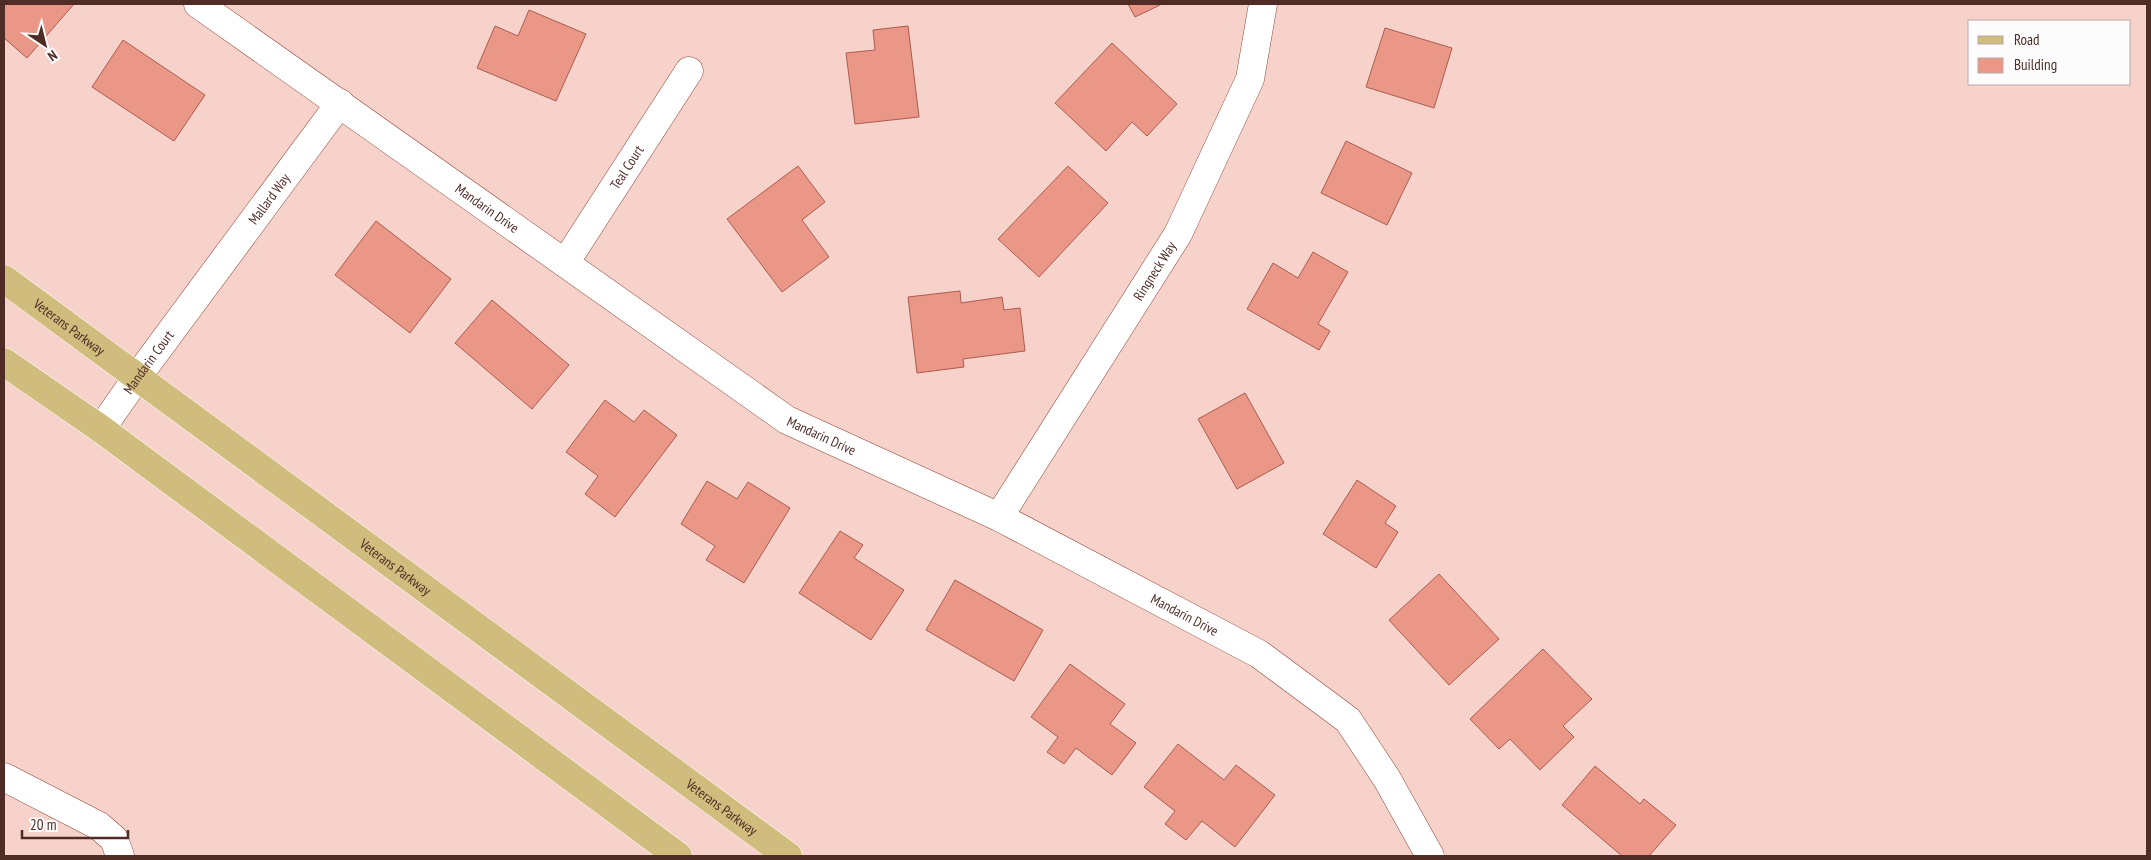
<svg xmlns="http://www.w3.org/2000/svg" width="2151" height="860" viewBox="0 0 2151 860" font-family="'PT Sans Narrow',sans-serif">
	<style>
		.building { fill: #eb9787; stroke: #ab5c4f }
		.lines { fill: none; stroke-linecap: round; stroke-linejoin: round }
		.minor-casing { stroke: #914539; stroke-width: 29 }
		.major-casing { stroke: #fff; stroke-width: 29 }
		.minor { stroke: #fff; stroke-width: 28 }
		.major { stroke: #d0bc7c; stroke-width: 28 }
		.labels { text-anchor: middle; stroke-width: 5; stroke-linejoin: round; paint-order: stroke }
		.street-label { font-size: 14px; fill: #4f2c26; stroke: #fcfcfc }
	</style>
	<rect width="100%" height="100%" fill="#f6d2ca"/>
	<g class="building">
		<path d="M4,4H74L27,58L4,38Z"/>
		<path d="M1128,4H1162L1135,17Z"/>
		<path d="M529,10L586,34L556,101L477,68L495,26L518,36Z"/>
		<path d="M908,26L919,117L855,124L846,53L875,50L873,30Z"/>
		<path d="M1385,28L1452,48L1434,108L1366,87Z"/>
		<path d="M123,40L205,95L174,141L92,87Z"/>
		<path d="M1112,43L1177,104L1147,136L1132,122L1106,151L1055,103Z"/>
		<path d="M1346,141L1412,173L1387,225L1321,193Z"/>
		<path d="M798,166L825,202L802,220L829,257L782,292L727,219Z"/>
		<path d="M1068,166L1108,203L1039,277L998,239Z"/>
		<path d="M376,221L451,279L410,333L335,275Z"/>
		<path d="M1313,252L1348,272L1318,324L1330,331L1319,350L1247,309L1273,263L1298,278Z"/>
		<path d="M960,291L961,303L1002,297L1004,310L1020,308L1025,351L963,359L964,367L917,373L908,297Z"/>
		<path d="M492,300L569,365L532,409L455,343Z"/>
		<path d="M1245,393L1284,463L1237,489L1198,419Z"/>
		<path d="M605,400L634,422L644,410L677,435L615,517L585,494L598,476L566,452Z"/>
		<path d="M1357,480L1396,506L1385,523L1398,532L1376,568L1323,534Z"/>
		<path d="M707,481L737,499L748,482L790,508L744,583L706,560L715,546L681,524Z"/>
		<path d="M840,531L863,545L854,558L904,590L871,640L799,593Z"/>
		<path d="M1439,574L1499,639L1449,685L1389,620Z"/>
		<path d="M955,580L1043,630L1014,681L926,630Z"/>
		<path d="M1543,649L1592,699L1563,726L1574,737L1540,770L1510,739L1499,749L1470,719Z"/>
		<path d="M1070,664L1125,704L1110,724L1136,743L1112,775L1076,748L1064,764L1047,752L1058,737L1031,717Z"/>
		<path d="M1178,744L1224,780L1236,765L1275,795L1235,847L1202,821L1186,840L1165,824L1175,811L1144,787Z"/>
		<path d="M1595,766L1640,804L1644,799L1676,825L1649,856H1622L1562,805Z"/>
	</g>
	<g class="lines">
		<defs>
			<g id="minor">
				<path id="s1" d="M198,4L787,420L999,517L1259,654L1348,720L1387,779L1430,856"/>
				<path id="s2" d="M565,263L689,71"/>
				<path id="s3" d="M101,429L138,376L340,103"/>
				<path id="s4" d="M999,517L1178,234L1250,79L1263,4"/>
				<path d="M4,777L99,826L114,839L120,856"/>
			</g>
			<g id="major">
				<path id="s5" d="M4,279L788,856"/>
				<path d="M4,362L101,429L678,856"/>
			</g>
		</defs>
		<use href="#minor" class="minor-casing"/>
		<use href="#major" class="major-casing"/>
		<use href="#minor" class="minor"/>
		<use href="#major" class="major"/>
	</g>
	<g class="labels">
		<g class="street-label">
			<text dy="5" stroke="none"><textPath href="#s2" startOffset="114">Teal Court</textPath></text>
			<text dy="5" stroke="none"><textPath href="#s3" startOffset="285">Mallard Way</textPath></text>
			<text dy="5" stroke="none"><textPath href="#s1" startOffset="354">Mandarin Drive</textPath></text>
			<text dy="5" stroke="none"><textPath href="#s4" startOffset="291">Ringneck Way</textPath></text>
			<text dy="5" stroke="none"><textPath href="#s5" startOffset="81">Veterans Parkway</textPath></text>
			<text dy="5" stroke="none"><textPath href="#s3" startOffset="82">Mandarin Court</textPath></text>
			<text dy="5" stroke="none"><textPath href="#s1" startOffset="759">Mandarin Drive</textPath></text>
			<text dy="5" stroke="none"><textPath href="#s5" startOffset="486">Veterans Parkway</textPath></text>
			<text dy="5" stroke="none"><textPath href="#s1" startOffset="1164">Mandarin Drive</textPath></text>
			<text dy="5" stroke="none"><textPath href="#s5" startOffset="891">Veterans Parkway</textPath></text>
		</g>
	</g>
	<rect width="2151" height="860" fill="none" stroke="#4f2c26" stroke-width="10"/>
	<rect x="1968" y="20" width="162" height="65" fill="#fcfcfc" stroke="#b7a9a6"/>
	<rect x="1978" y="36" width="25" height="8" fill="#d0bc7c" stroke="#b7a9a6"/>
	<text x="2014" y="45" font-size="15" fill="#4f2c26">Road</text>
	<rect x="1978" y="58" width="25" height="15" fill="#eb9787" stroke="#b7a9a6"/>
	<text x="2014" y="70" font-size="15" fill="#4f2c26">Building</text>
	<g transform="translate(45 45) rotate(145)" stroke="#fcfcfc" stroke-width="4" paint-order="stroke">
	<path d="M0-4L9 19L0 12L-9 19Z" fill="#4f2c26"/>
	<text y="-8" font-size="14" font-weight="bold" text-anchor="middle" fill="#4f2c26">N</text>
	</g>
	<path d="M22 830v8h106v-8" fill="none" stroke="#4f2c26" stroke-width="2.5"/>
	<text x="30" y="830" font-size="15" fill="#4f2c26" stroke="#fcfcfc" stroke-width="4" paint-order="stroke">20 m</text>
</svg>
